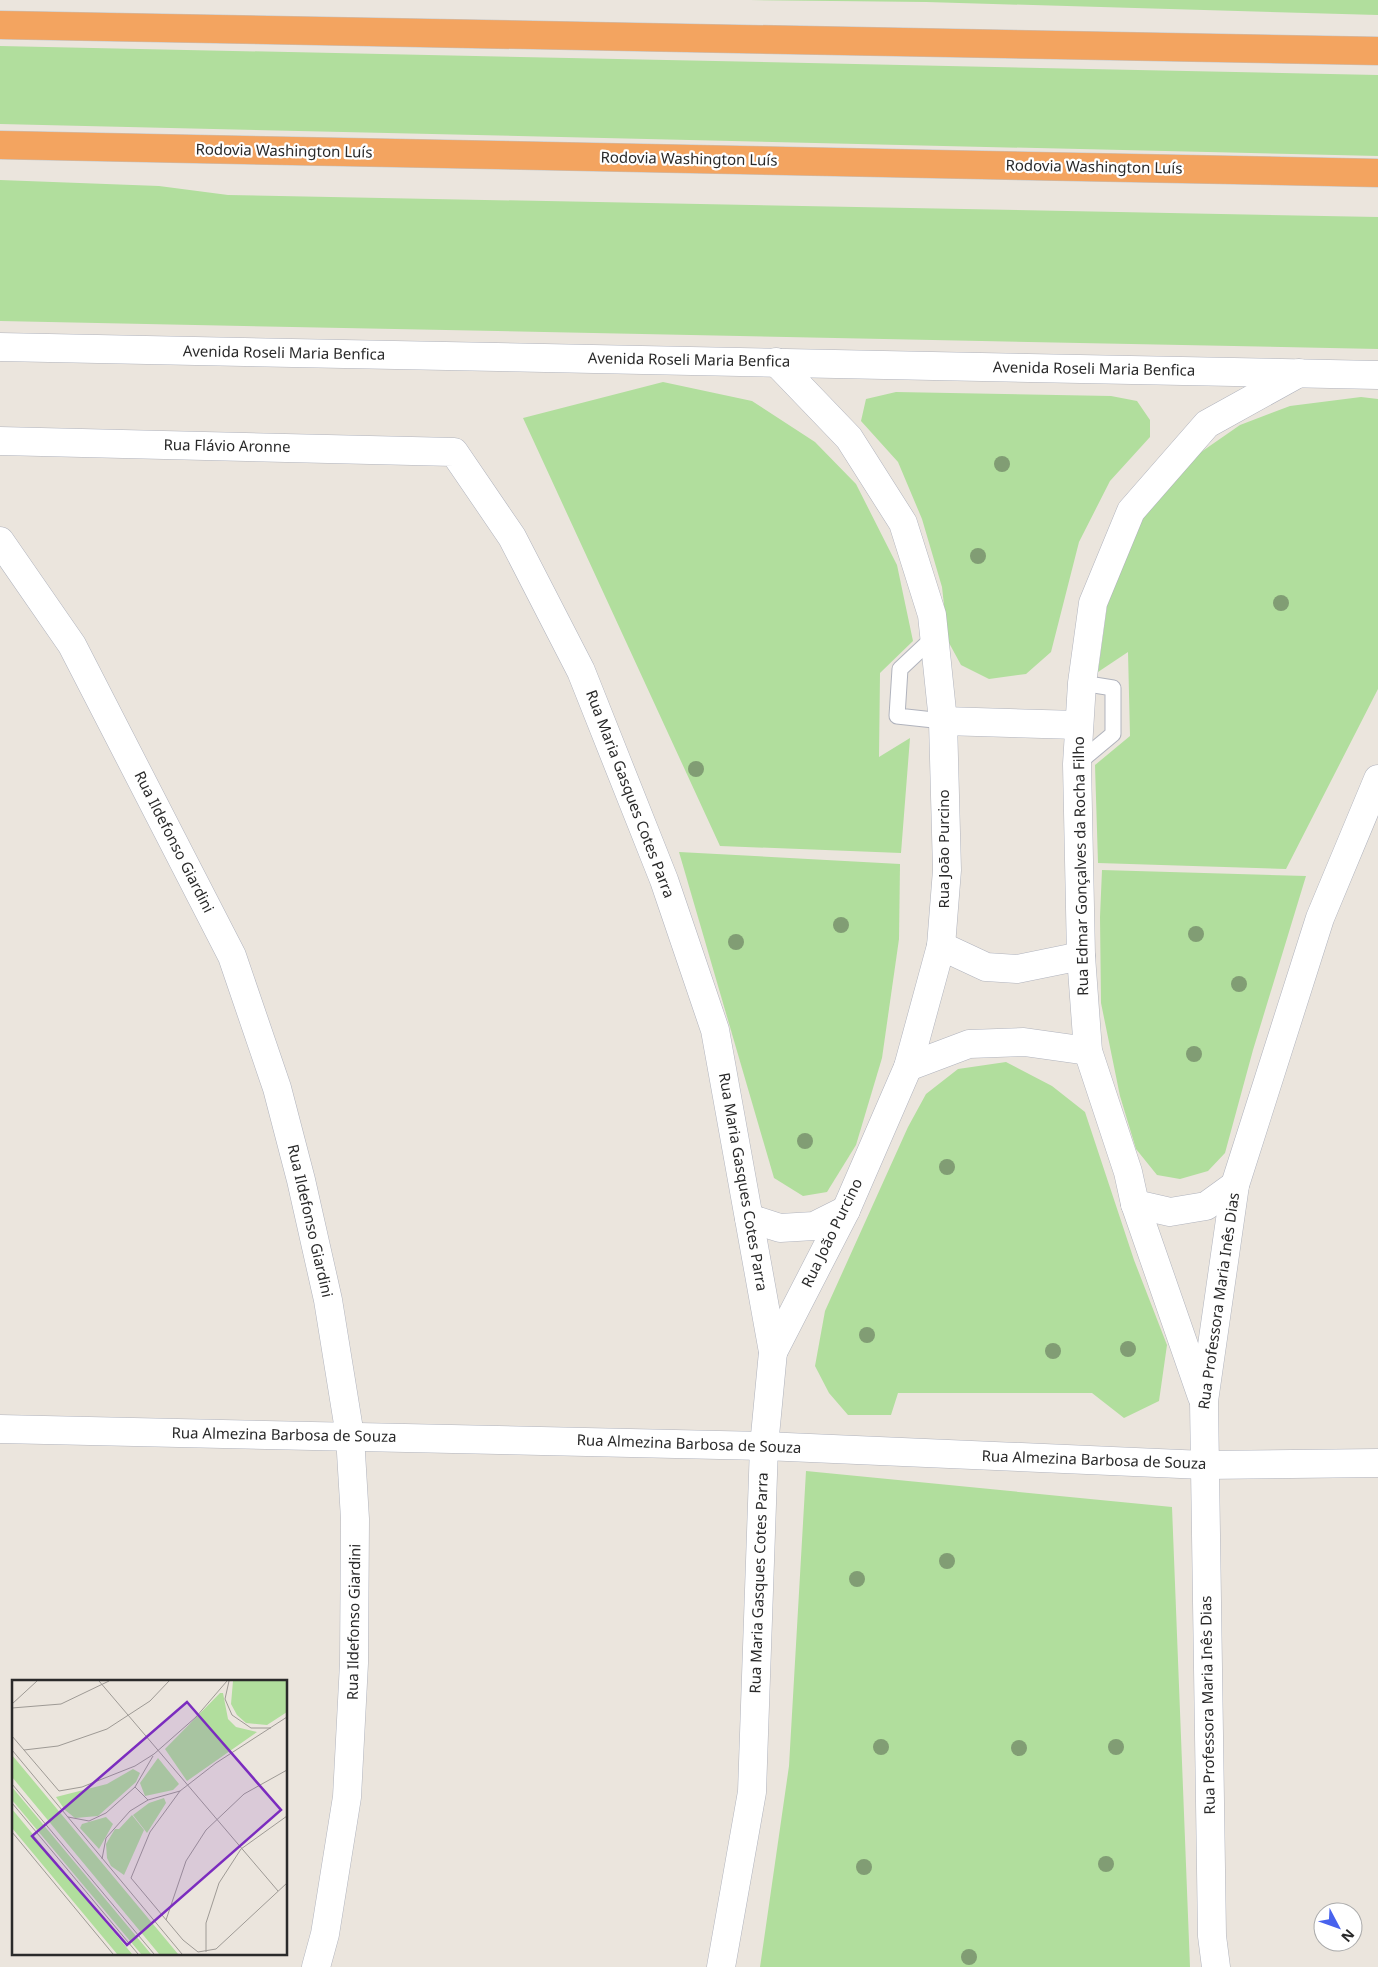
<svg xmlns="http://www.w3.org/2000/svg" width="1378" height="1967" viewBox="0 0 1378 1967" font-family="'Noto Sans',sans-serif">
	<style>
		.green { fill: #b1de9d }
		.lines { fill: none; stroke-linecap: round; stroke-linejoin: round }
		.lane-casing { stroke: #b0b3bd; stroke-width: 17 }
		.street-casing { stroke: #b0b3bd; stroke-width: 29 }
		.secondary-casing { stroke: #b0b3bd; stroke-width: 29 }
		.highway-casing { stroke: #c3c3c3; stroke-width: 29 }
		.lane { stroke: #fff; stroke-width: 15 }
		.street { stroke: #fff; stroke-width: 28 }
		.secondary { stroke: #fff; stroke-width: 28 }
		.highway { stroke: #f3a460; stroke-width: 28 }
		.tree { fill: #819d74 }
		.labels { text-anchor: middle; stroke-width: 4.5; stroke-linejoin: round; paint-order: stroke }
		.street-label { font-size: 15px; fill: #2a2a2a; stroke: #fff }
		.inset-road { fill: none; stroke: #9e9a95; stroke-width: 1 }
		.view { fill: #7b2cbf; fill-opacity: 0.15; stroke: #7b2cbf; stroke-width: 2.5 }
		.inset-edge { fill: none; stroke: #2a2a2a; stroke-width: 2.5 }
	</style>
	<rect width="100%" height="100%" fill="#ebe5dd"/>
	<g class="green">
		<path d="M750,0H1378V15L926,2Z"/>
		<path d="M0,46L1378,75V156L0,124Z"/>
		<path d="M0,180L159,186L228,195L1378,217V349L0,321Z"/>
		<path d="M663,382L752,401L815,442L856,484L897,565L913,641L880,673L879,757L910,738L901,853L720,846L523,418Z"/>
		<path d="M896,392L1111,396L1137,401L1150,420V437L1110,481L1079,542L1051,652L1026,674L989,679L961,665L948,641L942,587L922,519L898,462L861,421L866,399Z"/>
		<path d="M1361,397L1378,399V689L1286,869L1098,863L1095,765L1130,736L1128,652L1098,672L1108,599L1126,548L1152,503L1191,459L1240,425L1290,406Z"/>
		<path d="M679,852L900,864L899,939L882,1058L856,1145L827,1192L803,1196L774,1178Z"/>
		<path d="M1102,870L1306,876L1253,1050L1225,1153L1208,1171L1180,1179L1157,1175L1136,1149L1120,1096L1101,1003L1100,917Z"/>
		<path d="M1006,1062L1052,1086L1085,1112L1134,1260L1167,1345L1159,1401L1124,1418L1092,1393H898L891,1415H848L829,1393L815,1366L825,1311L908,1127L926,1094L958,1069Z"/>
		<path d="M806,1471L1172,1507L1190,1967H760L789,1766Z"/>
	</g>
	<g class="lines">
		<defs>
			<g id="lane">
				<path d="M934,637L900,669L897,716L943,721"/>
				<path d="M1077,764L1113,734V688L1082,683"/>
			</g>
			<g id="street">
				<path d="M0,441L454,452L512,537L581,671L664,880L715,1030L773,1352L764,1446L752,1792L721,1967"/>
				<path d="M0,541L72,645L232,956L277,1088L301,1180L328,1300L350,1436L355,1519L354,1663L347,1797L325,1934L316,1967"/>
				<path d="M943,721L1078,725"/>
				<path d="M941,946L986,967L1017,969L1081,956"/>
				<path d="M908,1067L969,1044L1024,1042L1088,1051"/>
				<path d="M1135,1204L1170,1212L1206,1206L1235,1185"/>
				<path d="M749,1218L780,1228L814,1226L846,1210"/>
				<path d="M773,1352L846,1210L908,1067L941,946L947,870L943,721L932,615L903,523L849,438L776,362"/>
				<path d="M1202,1397L1135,1204L1128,1172L1088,1051L1081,956L1077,764L1082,683L1093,603L1131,511L1207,424L1299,373"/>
				<path d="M0,1429L764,1446L1204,1465L1378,1463"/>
				<path d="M1216,1967L1212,1936L1204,1401L1235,1185L1320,918L1378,779"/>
			</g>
			<path id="secondary" d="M0,347L1378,375"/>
			<g id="highway">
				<path d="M0,25L1378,51"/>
				<path d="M0,145L1378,173"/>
			</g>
		</defs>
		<use href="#lane" class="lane-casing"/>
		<use href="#street" class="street-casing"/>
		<use href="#secondary" class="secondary-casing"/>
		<use href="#highway" class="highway-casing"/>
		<use href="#lane" class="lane"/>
		<use href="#street" class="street"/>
		<use href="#secondary" class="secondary"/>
		<use href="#highway" class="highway"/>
	</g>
	<g class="tree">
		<circle cx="1002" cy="464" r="8"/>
		<circle cx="978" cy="556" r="8"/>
		<circle cx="1281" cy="603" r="8"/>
		<circle cx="696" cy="769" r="8"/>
		<circle cx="841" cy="925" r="8"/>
		<circle cx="1196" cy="934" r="8"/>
		<circle cx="736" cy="942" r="8"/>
		<circle cx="1239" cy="984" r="8"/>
		<circle cx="1194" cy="1054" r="8"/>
		<circle cx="805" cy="1141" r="8"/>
		<circle cx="947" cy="1167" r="8"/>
		<circle cx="867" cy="1335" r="8"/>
		<circle cx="1128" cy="1349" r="8"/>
		<circle cx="1053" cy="1351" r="8"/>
		<circle cx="947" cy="1561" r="8"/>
		<circle cx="857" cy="1579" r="8"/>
		<circle cx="881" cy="1747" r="8"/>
		<circle cx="1116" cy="1747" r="8"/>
		<circle cx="1019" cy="1748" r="8"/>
		<circle cx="1106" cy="1864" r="8"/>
		<circle cx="864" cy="1867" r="8"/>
		<circle cx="969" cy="1957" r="8"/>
	</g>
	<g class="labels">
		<g class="street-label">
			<text transform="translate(284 151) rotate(1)" y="5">Rodovia Washington Luís</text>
			<text transform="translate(689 159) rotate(1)" y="5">Rodovia Washington Luís</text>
			<text transform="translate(1094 167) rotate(1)" y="5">Rodovia Washington Luís</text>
			<text transform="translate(284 353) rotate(1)" y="5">Avenida Roseli Maria Benfica</text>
			<text transform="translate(689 360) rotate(1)" y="5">Avenida Roseli Maria Benfica</text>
			<text transform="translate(1094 369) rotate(1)" y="5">Avenida Roseli Maria Benfica</text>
			<text transform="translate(227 446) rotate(1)" y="5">Rua Flávio Aronne</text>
			<text transform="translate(630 794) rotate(69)" y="5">Rua Maria Gasques Cotes Parra</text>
			<text transform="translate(174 842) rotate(63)" y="5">Rua Ildefonso Giardini</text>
			<text transform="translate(944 849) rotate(-90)" y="5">Rua João Purcino</text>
			<text transform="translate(1081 866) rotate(-91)" y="5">Rua Edmar Gonçalves da Rocha Filho</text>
			<text transform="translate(743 1182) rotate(80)" y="5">Rua Maria Gasques Cotes Parra</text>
			<text transform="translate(310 1221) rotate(77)" y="5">Rua Ildefonso Giardini</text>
			<text transform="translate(832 1233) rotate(-64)" y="5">Rua João Purcino</text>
			<text transform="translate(1219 1301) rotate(-82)" y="5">Rua Professora Maria Inês Dias</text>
			<text transform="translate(284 1435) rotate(1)" y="5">Rua Almezina Barbosa de Souza</text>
			<text transform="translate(689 1444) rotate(2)" y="5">Rua Almezina Barbosa de Souza</text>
			<text transform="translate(1094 1460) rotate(2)" y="5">Rua Almezina Barbosa de Souza</text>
			<text transform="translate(759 1583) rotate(-88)" y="5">Rua Maria Gasques Cotes Parra</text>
			<text transform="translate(354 1622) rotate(-89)" y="5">Rua Ildefonso Giardini</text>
			<text transform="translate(1208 1705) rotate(-91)" y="5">Rua Professora Maria Inês Dias</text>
		</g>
	</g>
	<g transform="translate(12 1680)">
		<rect width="275" height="275" fill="#ebe5dd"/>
		<path d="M221,1H275V32L255,45L234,43L225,35L219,24ZM208,13H211L216,39L224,47L245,52L175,101L153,69ZM0,75L30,111L166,274H147L0,97ZM146,78L167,104L161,110L133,116L128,103ZM121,89L128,93L124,102L86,136L63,138L53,130L44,117L95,104ZM0,107L139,274H129L0,120ZM152,118L154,123L135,153L121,135L137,123ZM0,129L91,239L120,274H105L0,148ZM120,135L132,150L112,195L99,186L95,178L94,164L103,149H107ZM94,137L101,144L87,169L68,148L70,144Z" fill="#b1de9d"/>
		<path class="inset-road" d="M87,1L266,211M217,1L213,19L220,35L239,48H259M0,24L25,1M0,28L49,24L97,1M275,37L204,83L168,111L138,152L119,198L171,260L186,272L204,269L275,203M0,56L47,111L70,107L123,86L142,74L184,37L215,1M0,70L170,274M12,70L46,66L95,49L138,21L157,1M0,104L142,274M123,107L136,120M0,123L126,274M56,137L77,141L94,133L123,107L141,76M0,152L101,274M90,179L94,158L118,131L136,120L168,111M154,240L174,181L194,150L232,114L275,90M194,272V243L207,203L229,169L275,136"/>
		<path class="view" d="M175,22L269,130L115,265L20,156Z"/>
		<rect width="275" height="275" class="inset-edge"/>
	</g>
	<g transform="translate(1338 1927) rotate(131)"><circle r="24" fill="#ffffff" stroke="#aaaaaa"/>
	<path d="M0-4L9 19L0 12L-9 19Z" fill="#4862ed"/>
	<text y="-8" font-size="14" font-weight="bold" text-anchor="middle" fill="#2a2a2a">N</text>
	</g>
</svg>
